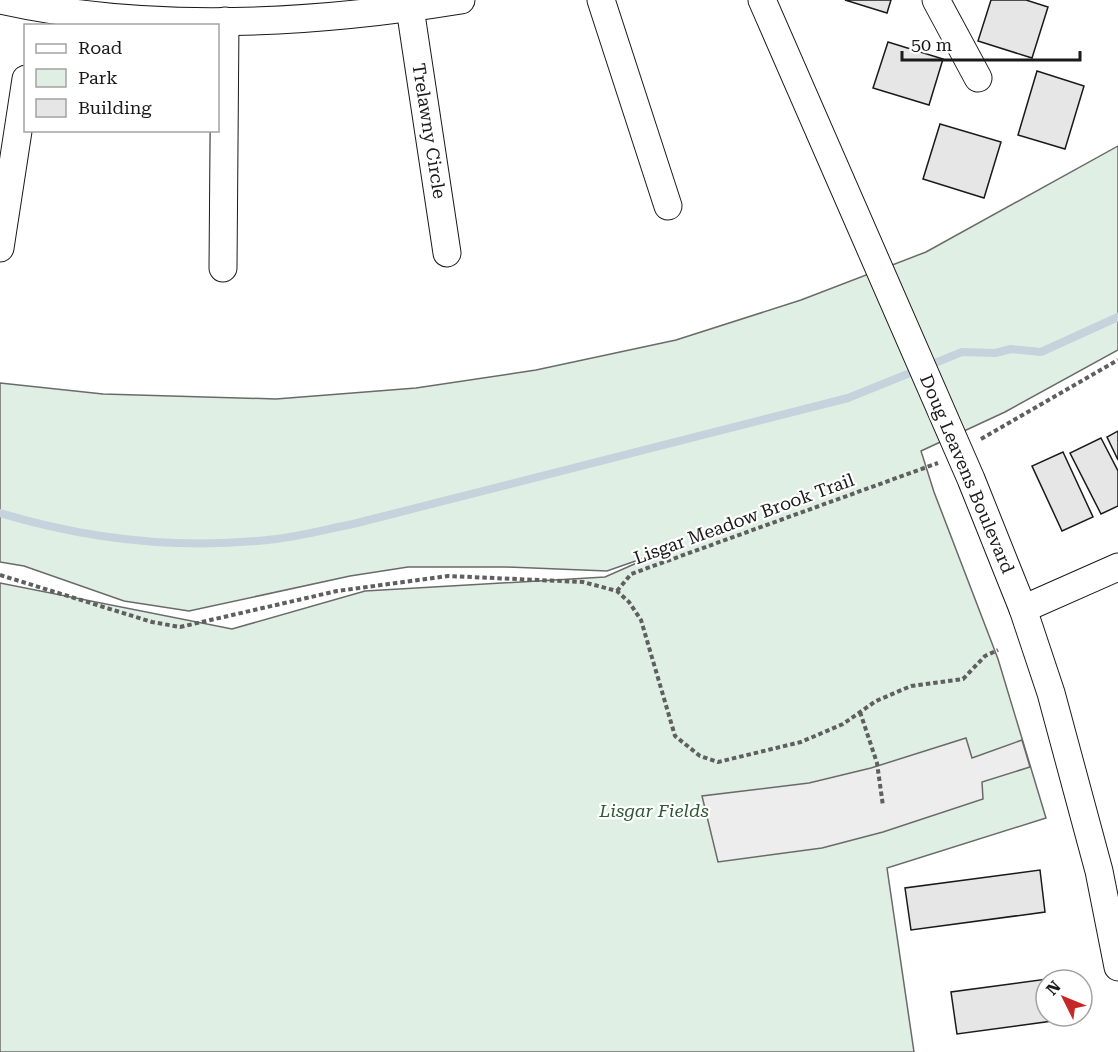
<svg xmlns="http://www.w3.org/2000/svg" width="1118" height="1052" viewBox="0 0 1118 1052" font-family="'Roboto Serif',serif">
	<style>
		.green { fill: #e0efe3; stroke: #6a6a6a; stroke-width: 1.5 }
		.parking { fill: #ededed; stroke: #6a6a6a; stroke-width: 1.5 }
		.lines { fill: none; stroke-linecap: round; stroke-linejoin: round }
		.stream { stroke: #c6d2dc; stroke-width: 8 }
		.building { fill: #e6e6e6; stroke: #1a1a1a; stroke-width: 1.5 }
		.minor-casing { stroke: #1a1a1a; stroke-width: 29 }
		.path { stroke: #5f5f5f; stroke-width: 4; stroke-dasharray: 4.5 3; stroke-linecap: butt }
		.minor { stroke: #fff; stroke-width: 27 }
		.labels { text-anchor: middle; stroke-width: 4.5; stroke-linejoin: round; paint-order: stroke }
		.street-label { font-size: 18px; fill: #1a1a1a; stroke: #fff }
		.park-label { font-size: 18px; font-style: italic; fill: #2b5a34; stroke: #fff }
	</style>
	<rect width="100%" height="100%" fill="#fff"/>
	<path class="green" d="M1118,146V350L1005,412L921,451L934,492L998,659L1046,818L887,868L914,1052H0V583L232,629L365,591L605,577L664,551L607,571L506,567H408L350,576L189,611L124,601L24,566L0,562V383L103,394L276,399L416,388L536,370L676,340L801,300L926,252Z"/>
	<path class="parking" d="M966,738L972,758L1022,740L1030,767L982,782L983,799L883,832L822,848L718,862L702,796L809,783L871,768Z"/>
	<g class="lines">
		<path class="stream" d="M0,513C90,540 183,550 276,539C302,536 327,529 353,524L848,398L962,352L995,353L1011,349L1041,352L1118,317"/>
	</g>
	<g class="building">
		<path d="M845,0H891L887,13Z"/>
		<path d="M991,0H1026L1048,7L1032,58L978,41Z"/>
		<path d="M888,42L943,59L929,105L873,88Z"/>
		<path d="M1037,71L1084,86L1065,149L1018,135Z"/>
		<path d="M940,124L1001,142L984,198L923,179Z"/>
		<path d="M1118,431V460L1107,437Z"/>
		<path d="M1101,438L1118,471V506L1101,514L1070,453Z"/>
		<path d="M1063,452L1093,517L1062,531L1032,466Z"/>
		<path d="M1040,870L1045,912L911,930L905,888Z"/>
		<path d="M1062,977V980H1046V1016H1067V1019L957,1034L951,992Z"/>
	</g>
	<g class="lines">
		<defs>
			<g id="minor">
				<path d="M0,0C147,33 313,24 461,0"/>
				<path d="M601,0L668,206"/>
				<path d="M762,0L971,479L1023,609L1051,693L1099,871L1118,967"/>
				<path d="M936,0L978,78"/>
				<path d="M410,8L447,253"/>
				<path d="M0,248L26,79"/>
				<path d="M223,268L225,21"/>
				<path d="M1023,609L1118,567"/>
			</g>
		</defs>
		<use href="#minor" class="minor-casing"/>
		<g class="path">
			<path d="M981,439L1118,360"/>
			<path d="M0,575L152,622L180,627L337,591L448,576L583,582L617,591L629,602L641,620L675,736L700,756L718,762L801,742L843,724L876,701L911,686L963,679L985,656L998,650"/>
			<path d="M617,591L631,574L938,463"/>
			<path d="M860,712L877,763L883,806"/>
		</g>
		<use href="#minor" class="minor"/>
	</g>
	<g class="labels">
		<g class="street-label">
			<text transform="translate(429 131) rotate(81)" y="6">Trelawny Circle</text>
			<text transform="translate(967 474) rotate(67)" y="6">Doug Leavens Boulevard</text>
			<text transform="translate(744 519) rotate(-20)" y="6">Lisgar Meadow Brook Trail</text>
		</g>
		<g class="park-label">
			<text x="654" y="817">Lisgar Fields</text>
		</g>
	</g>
	<rect x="24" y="24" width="195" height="108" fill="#ffffff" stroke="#a3a3a3" stroke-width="1.5"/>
	<rect x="36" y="44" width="30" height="9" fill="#ffffff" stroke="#a3a3a3" stroke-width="1.5"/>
	<text x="78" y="54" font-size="18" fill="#1a1a1a">Road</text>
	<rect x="36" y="69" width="30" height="18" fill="#e0efe3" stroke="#a3a3a3" stroke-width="1.5"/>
	<text x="78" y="84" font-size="18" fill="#1a1a1a">Park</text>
	<rect x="36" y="99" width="30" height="18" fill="#e6e6e6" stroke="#a3a3a3" stroke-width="1.5"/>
	<text x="78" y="114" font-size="18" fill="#1a1a1a">Building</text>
	<g transform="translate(1064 998) rotate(313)"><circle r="28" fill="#ffffff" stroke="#a3a3a3" stroke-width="1.5"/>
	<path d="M0-4.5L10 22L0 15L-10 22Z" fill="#c62828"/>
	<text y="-9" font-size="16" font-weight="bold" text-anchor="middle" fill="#1a1a1a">N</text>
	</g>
	<path d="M902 51v9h178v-9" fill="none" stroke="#1a1a1a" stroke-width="3"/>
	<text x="911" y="51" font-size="18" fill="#1a1a1a" stroke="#ffffff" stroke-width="4.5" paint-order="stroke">50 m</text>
</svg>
